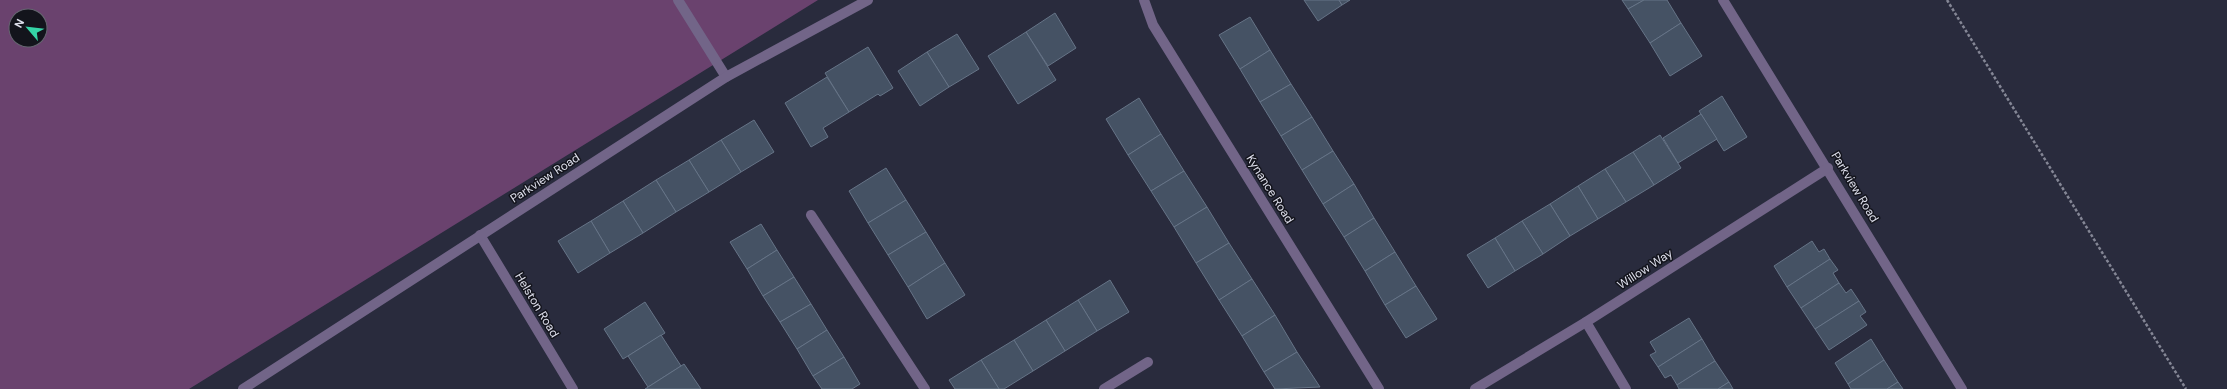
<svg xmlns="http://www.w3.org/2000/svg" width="2227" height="389" viewBox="0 0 2227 389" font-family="'DM Sans',sans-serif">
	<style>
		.green { fill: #6a426e; fill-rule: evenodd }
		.building { fill: #455264; stroke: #667487 }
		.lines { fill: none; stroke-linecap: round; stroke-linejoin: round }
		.path { stroke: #848695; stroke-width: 2.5; stroke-dasharray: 3 2; stroke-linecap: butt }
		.service { stroke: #726588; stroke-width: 10 }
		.minor { stroke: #726588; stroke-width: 10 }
		.labels { text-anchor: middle; stroke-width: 3; stroke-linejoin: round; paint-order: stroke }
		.street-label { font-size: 12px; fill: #dfe0ed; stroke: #13141c }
	</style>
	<rect width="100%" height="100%" fill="#292b3d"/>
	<path class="green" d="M0,0H818L189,389H0ZM16,16H40V40H16Z"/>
	<g class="building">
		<path d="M1304,0H1339L1342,5L1318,21Z"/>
		<path d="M1339,0H1350L1342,5Z"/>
		<path d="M1622,0H1644L1628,9Z"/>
		<path d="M1644,0H1667L1681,23L1650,43L1628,9Z"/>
		<path d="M1055,13L1076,48L1048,66L1026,32Z"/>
		<path d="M1250,17L1270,50L1240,69L1219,35Z"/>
		<path d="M1681,23L1702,56L1670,76L1650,43Z"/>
		<path d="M1026,32L1056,80L1018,104L988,56Z"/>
		<path d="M957,34L979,69L949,87L927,52Z"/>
		<path d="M868,47L893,88L880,96L878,94L849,112L825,73Z"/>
		<path d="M1270,50L1291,84L1260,102L1240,69Z"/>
		<path d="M927,52L949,87L920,106L898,71Z"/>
		<path d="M827,77L849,112L823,128L828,137L811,147L785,103Z"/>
		<path d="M1291,84L1312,117L1281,136L1260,102Z"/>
		<path d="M1722,96L1747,137L1724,151L1699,111Z"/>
		<path d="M1139,98L1161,134L1128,155L1106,119Z"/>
		<path d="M1701,114L1717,139L1678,163L1663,138Z"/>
		<path d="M1312,117L1333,151L1302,170L1281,136Z"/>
		<path d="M754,120L774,152L741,172L721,140Z"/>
		<path d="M1161,134L1184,171L1151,191L1128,155Z"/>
		<path d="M1660,135L1681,168L1654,185L1633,152Z"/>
		<path d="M721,140L741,172L709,192L689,160Z"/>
		<path d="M1333,151L1354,184L1323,204L1302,170Z"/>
		<path d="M1633,152L1654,185L1626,202L1605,169Z"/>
		<path d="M689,160L709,192L676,212L656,180Z"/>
		<path d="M886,168L906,200L868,223L849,191Z"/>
		<path d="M1605,169L1626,202L1598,219L1578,186Z"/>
		<path d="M1184,171L1207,207L1174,227L1151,191Z"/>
		<path d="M656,180L676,212L643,233L623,201Z"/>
		<path d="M1354,184L1374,218L1344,237L1323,204Z"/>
		<path d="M1578,186L1598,219L1570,236L1550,204Z"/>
		<path d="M906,200L926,232L888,255L868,223Z"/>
		<path d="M623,201L643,233L610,253L591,221Z"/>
		<path d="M1550,204L1570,236L1543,254L1522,221Z"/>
		<path d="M1207,207L1229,243L1196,263L1174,227Z"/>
		<path d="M1374,218L1395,252L1365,271L1344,237Z"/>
		<path d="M591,221L610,253L578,273L558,241Z"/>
		<path d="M1522,221L1543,254L1515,271L1495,238Z"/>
		<path d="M761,224L777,250L747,269L730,242Z"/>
		<path d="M926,232L945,263L908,287L888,255Z"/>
		<path d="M1495,238L1515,271L1488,288L1467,255Z"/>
		<path d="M1812,241L1819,252L1824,249L1830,259L1787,287L1774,266Z"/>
		<path d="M1229,243L1252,279L1219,300L1196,263Z"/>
		<path d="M777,250L794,277L763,296L747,269Z"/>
		<path d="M1395,252L1416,286L1385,305L1365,271Z"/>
		<path d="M1830,259L1838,270L1833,273L1839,283L1801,308L1787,287Z"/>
		<path d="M945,263L965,295L927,319L908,287Z"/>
		<path d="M794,277L811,304L780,322L763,296Z"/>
		<path d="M1252,279L1275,315L1242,336L1219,300Z"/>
		<path d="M1110,280L1129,312L1097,331L1078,300Z"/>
		<path d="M1839,283L1846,293L1851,289L1859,301L1815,329L1801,308Z"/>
		<path d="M1416,286L1437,319L1406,338L1385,305Z"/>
		<path d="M1078,300L1097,331L1065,351L1046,320Z"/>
		<path d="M1859,301L1866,312L1860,316L1867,325L1829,350L1815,329Z"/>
		<path d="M645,302L665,333L623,359L604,329Z"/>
		<path d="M811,304L827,330L797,349L780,322Z"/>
		<path d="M1275,315L1297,352L1264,372L1242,336Z"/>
		<path d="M1689,318L1702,339L1658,367L1650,355L1656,352L1650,342Z"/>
		<path d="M1046,320L1065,351L1033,371L1014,340Z"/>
		<path d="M827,330L844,357L813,376L797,349Z"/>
		<path d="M661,335L681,366L648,387L628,356Z"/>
		<path d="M1702,339L1715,361L1677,385L1671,375L1665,378L1658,367Z"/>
		<path d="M1871,339L1884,360L1848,384L1835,363Z"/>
		<path d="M1014,340L1033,371L1004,389H999L981,360Z"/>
		<path d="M1297,352L1320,387L1275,389L1264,372Z"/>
		<path d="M844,357L860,384L852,389H822L813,376Z"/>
		<path d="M981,360L999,389H955L949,380Z"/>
		<path d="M1884,360L1898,382L1887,389H1851L1848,384Z"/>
		<path d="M1715,361L1729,382L1718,389H1679L1677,385Z"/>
		<path d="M684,364L701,389H645L681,366Z"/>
		<path d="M1729,382L1733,389H1718Z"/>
		<path d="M1898,382L1903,389H1887Z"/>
	</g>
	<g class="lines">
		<path class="path" d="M1947,0L2186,389"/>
		<path class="service" d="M678,0L726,77"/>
		<g class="minor">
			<path d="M1144,0L1153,25L1379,389"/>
			<path d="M1723,0L1962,389"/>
			<path d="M811,215L925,389"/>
			<path d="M480,235L573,389"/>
			<path d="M1586,322L1626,389"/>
			<path d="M243,389L726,77L868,0"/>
			<path d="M1104,389L1148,362"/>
			<path d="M1475,389L1586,322L1828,168"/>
		</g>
	</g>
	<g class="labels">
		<g class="street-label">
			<text transform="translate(545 178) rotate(-33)" y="4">Parkview Road</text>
			<text transform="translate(1855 187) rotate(59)" y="4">Parkview Road</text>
			<text transform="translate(1270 189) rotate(58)" y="4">Kynance Road</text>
			<text transform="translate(1645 269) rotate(-33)" y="4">Willow Way</text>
			<text transform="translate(537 305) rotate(59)" y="4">Helston Road</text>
		</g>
	</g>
	<g transform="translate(28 28) rotate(298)"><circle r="19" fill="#13141c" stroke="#656670"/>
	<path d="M0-3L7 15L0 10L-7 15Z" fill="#35d4a7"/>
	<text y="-6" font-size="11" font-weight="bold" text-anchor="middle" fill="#dfe0ed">N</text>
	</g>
</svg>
